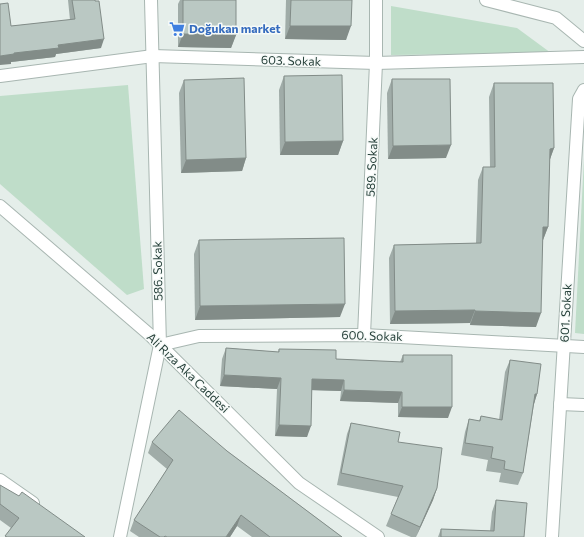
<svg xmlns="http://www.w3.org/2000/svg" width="584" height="537" viewBox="0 0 584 537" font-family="Commissioner,sans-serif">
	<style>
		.green { fill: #bfddc9 }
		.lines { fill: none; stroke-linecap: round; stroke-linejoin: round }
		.minor-casing { stroke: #a8b6b1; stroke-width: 14 }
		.minor { stroke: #fff; stroke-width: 12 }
		.wall { fill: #a0aca8 }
		.shaded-wall { fill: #828c88 }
		.building { fill: #bac8c3; stroke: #828c88 }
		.labels { text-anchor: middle; stroke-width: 3; stroke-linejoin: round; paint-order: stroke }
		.shop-label { font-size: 12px; font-weight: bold; fill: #366cbe; stroke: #f6faf8; text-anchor: start }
		.street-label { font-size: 12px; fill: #253f39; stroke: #f6faf8 }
	</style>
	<rect width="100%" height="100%" fill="#e5eeea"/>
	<g class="green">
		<path d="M391,6L517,28L551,53L391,55Z"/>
		<path d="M128,85L144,289L127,295L0,184V96Z"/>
		<path d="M584,158V334L575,333Z"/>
	</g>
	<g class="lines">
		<defs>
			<g id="minor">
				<path d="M486,0L556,18L584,41"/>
				<path d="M0,76L153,56L376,63L584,57"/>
				<path d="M0,206L150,335L299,483L378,537"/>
				<path d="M364,335L376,63V0"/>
				<path d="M160,345L199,336L364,335L584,347"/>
				<path d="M560,404L584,405"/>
				<path d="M0,480L33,503"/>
				<path d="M120,537L160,345L151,0"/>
				<path d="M552,537L579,99L584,90"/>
			</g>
		</defs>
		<use href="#minor" class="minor-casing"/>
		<use href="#minor" class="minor"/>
	</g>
	<g class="wall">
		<path d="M68,0H95L101,48L56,54L55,57L11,62V64V26L70,20Z"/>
		<path d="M180,0H183L236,35L231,48L178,47V4Z"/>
		<path d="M286,0H352L346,40L285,39Z"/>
		<path d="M284,76L343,141L338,155H280L279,90Z"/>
		<path d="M392,79L446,158L388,159L387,93Z"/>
		<path d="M184,80L246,158L242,171L181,173L179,93Z"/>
		<path d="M494,83L554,148L550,159L548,227L543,240L536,327L470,325V323L390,324L389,258L394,245L476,243L478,180L483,167H490L489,97Z"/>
		<path d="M199,240L340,317L195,320L194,254Z"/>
		<path d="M226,348L278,352L279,349L336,359L400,362L403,355L448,418L398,417V403L340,401L341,391L312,390L307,437L275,436L277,389L220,386L222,359Z"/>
		<path d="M510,360L537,394L534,404L523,473L518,485L499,482L501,473L486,471L488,460L461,455L465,432L469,419L479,421L481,416L499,420L505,372Z"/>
		<path d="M351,423L398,442L437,488L433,500L416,537H411L386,526L398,497L337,485L347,434Z"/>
		<path d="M152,442L227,451L342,537H252L237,526L230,537H139L130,531L134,520L167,469L148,453Z"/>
		<path d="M0,485L85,537H5L11,528L0,520Z"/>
		<path d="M496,500L524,537H438L441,529L490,531L492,512Z"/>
	</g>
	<g class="shaded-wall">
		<path d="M290,26H351L346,40L285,39Z"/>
		<path d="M183,34L236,35L231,48L178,47Z"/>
		<path d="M104,39L101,48L56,54L55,57L11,62V64L0,65V56L58,45Z"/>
		<path d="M343,141L338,155H280L285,142Z"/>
		<path d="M451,145L446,158L388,159L393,146Z"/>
		<path d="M554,148L549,162L550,149Z"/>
		<path d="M246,158L242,171L181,173L186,160Z"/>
		<path d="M543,227H548L543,240Z"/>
		<path d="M345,304L340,317L195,320L200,306Z"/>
		<path d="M475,310L470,323L390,324L395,311Z"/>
		<path d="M475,311L541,313L536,327L470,325Z"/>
		<path d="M224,375L281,378L277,389L220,386Z"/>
		<path d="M312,379L344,380L341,391L308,390Z"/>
		<path d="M344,390L402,392L398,403L340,401Z"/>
		<path d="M535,394H537L533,407Z"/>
		<path d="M402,407H452L448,418L398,417Z"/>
		<path d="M279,425L311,426L307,437L275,436Z"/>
		<path d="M437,488L433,500L416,537L420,527Z"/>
		<path d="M241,515L237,526L230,537H226Z"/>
	</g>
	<g class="building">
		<path d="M72,0H95V1H99L104,39L58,45L59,48L14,53V54L0,56V4L8,3L11,26L75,19Z"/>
		<path d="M183,0H236V35L183,34Z"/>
		<path d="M291,0H352L351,26H290Z"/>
		<path d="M342,75L343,141L285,142L284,76Z"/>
		<path d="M244,78L246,158L186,160L184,80Z"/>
		<path d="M392,79H450L451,145L393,146Z"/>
		<path d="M494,83H553L554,148L550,149L548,227H543L541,313L475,311V310L395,311L394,245L481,243L483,167H495Z"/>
		<path d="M344,238L345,304L200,306L199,240Z"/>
		<path d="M226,348L279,352V349L336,350V359L403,362V355H452V407H402V392L344,390V380L312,379L311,426L279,425L281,378L224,375Z"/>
		<path d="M510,360L541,364L537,394H535L523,473L504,469L505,461L491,458L493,447L465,443L469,419L480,421L481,416L502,420Z"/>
		<path d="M179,410L227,451L342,537H270L241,515L226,537H167L165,536L164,537H160L134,520L173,460L152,442Z"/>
		<path d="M351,423L400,432L398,442L442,448L437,488L420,527L391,514L403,486L341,473Z"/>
		<path d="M0,485L19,496L22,492L85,537H7L5,536L19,518L0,504Z"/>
		<path d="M496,500L527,503L524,537H441V529L494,531Z"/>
	</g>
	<defs>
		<symbol id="supermarket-bare" viewBox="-9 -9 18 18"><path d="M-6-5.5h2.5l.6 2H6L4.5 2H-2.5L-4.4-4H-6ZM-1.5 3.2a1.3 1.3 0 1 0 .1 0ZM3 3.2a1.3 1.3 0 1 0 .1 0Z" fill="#3f7fe0" stroke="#f6faf8" stroke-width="2.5" paint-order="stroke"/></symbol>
	</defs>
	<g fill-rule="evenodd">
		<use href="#supermarket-bare" x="166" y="18" width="22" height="22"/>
	</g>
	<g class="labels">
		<g class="shop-label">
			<text x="189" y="33">Doğukan market</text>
		</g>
		<g class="street-label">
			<text transform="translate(291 61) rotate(2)" y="4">603. Sokak</text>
			<text transform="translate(372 167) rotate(-87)" y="4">589. Sokak</text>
			<text transform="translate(158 271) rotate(-91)" y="4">586. Sokak</text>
			<text transform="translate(566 313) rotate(-87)" y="4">601. Sokak</text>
			<text transform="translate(372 336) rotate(2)" y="4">600. Sokak</text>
			<text transform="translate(188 373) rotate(44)" y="4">Ali Rıza Aka Caddesi</text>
		</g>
	</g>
</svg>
